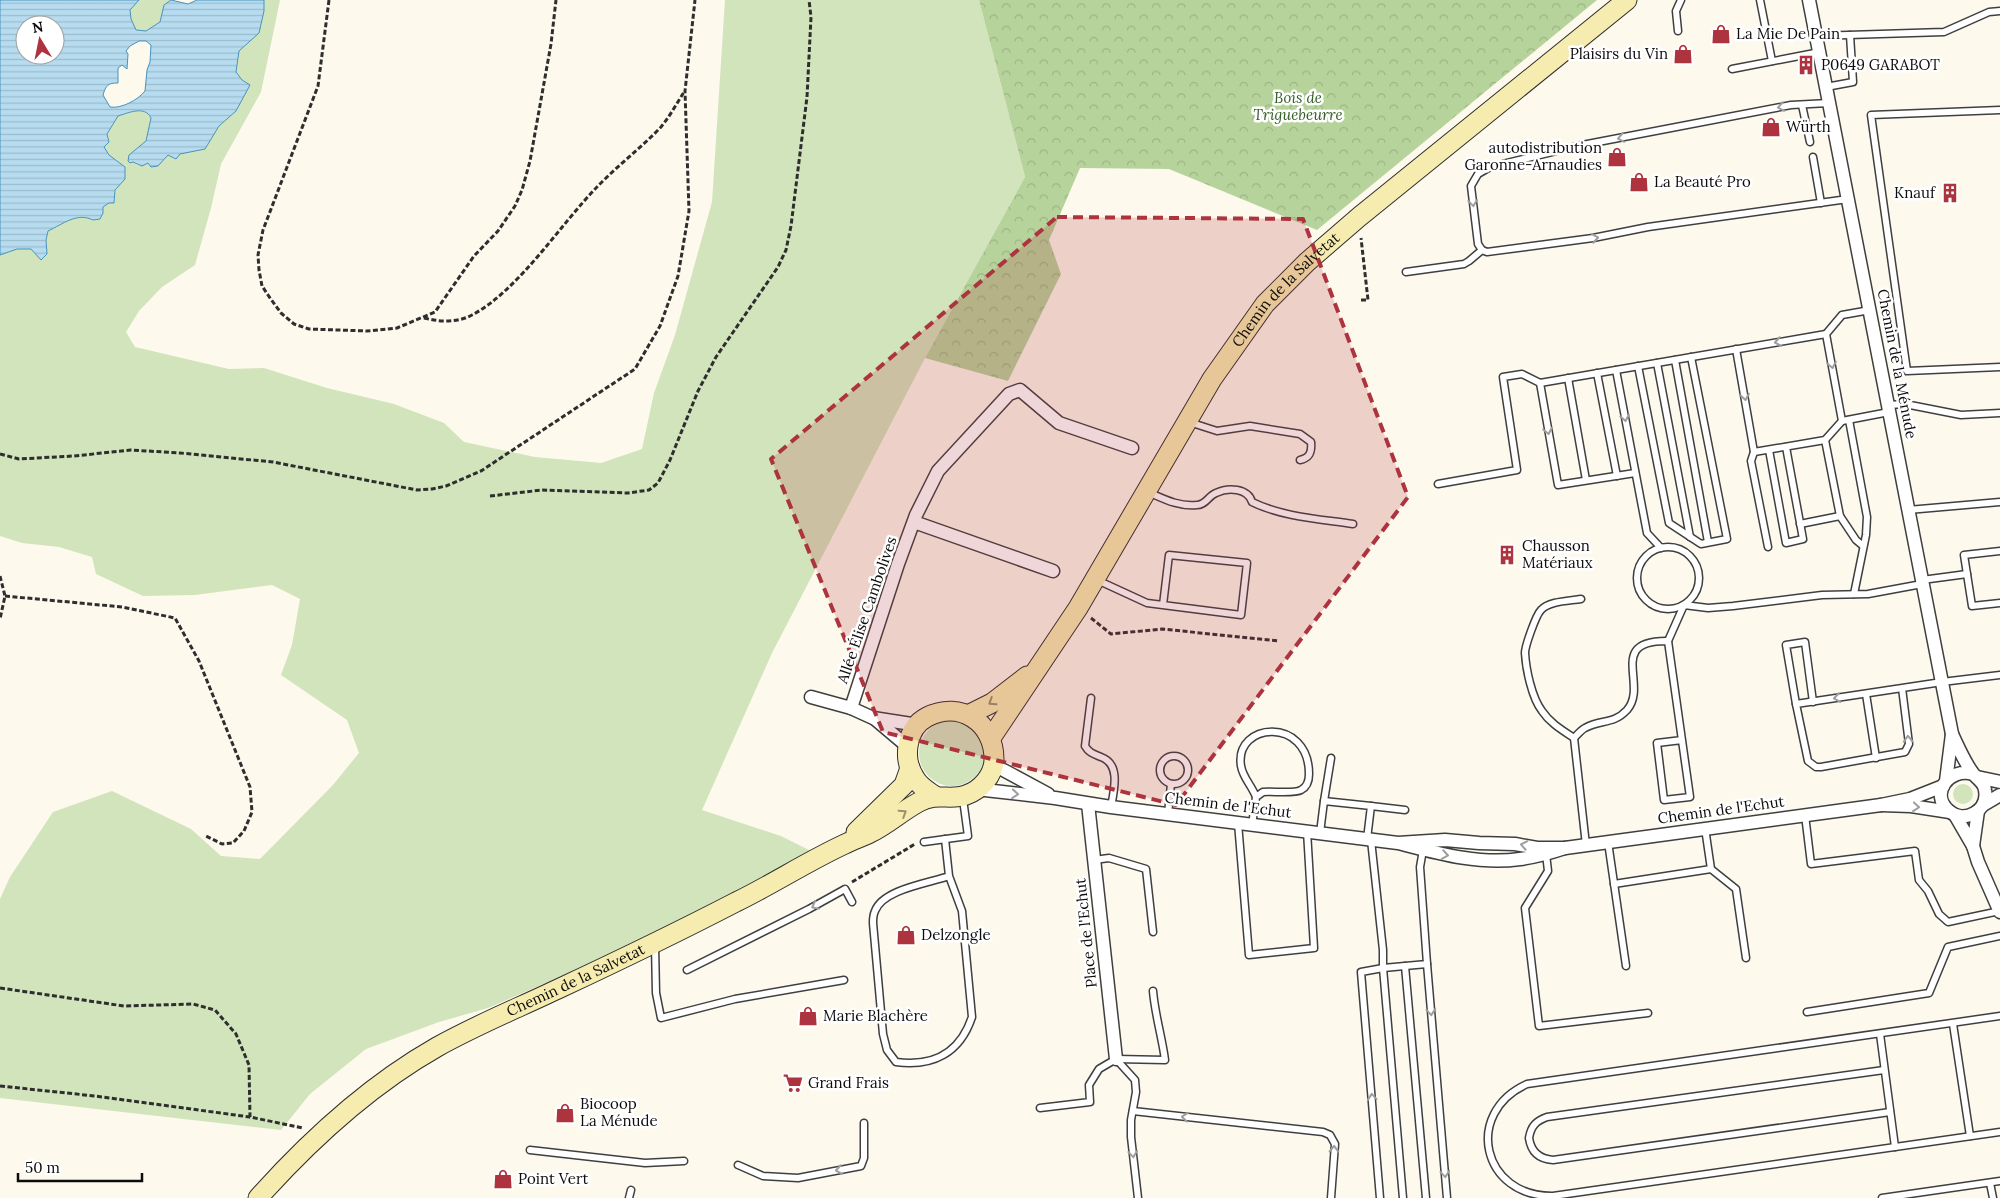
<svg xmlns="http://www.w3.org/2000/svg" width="2000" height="1198" viewBox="0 0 2000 1198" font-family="Lora,serif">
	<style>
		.grass { fill: #d2e4bb }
		.forest { fill: url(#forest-crowns) }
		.water { fill: url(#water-rules); stroke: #4693be; fill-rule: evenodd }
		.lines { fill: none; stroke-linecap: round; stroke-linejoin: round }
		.lane-casing { stroke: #3f3f3f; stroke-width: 9 }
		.street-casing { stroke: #3f3f3f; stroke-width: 15 }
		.secondary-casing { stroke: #2e2e2e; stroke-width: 21 }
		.path { stroke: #2e2e2e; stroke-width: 3; stroke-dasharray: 5 2.5; stroke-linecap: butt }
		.lane { stroke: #fff; stroke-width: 6 }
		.street { stroke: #fff; stroke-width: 12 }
		.secondary { stroke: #f6ecaf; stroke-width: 19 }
		.oneway { stroke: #9e9e9e }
		.oneway2 { stroke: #98926e }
		.marked { fill: #ad333e; fill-opacity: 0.2; stroke: #ad333e; stroke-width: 4; stroke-dasharray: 10 6; stroke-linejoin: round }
		.labels { text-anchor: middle; stroke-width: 5; stroke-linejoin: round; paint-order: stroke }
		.poi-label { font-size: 15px; fill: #0c0c0c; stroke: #fff; text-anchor: start }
		.park-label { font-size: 15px; font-style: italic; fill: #325d24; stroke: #fff }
		.street-label { font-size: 15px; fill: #0c0c0c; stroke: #fff }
	</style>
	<defs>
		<pattern id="forest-crowns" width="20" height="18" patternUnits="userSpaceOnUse" patternTransform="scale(1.25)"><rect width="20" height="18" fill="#b7d39c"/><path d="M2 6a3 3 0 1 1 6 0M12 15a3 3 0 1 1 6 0" fill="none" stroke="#9cb485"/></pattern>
		<pattern id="water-rules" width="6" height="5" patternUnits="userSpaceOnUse" patternTransform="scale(1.25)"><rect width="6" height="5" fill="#b7dcef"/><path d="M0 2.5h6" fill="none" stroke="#9cbccc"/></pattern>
	</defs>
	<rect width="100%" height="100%" fill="#fdf9ed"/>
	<g class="grass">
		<path d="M139,0H171L164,5L160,22L146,31L136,30L131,19L130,10Z"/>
		<path d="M264,0H280L261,92L221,164L211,208L195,265L162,287L139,311L126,332L135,347L229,369L264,368L327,388L394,404L444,423L464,442L535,457L601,463L642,449L654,393L675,335L712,202L725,0H979L1025,177L925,358L772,653L702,810L781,836L811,851L673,923L569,973L488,1008L439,1022L366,1049L310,1094L281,1130L0,1098V899L10,877L53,812L112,791L191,829L221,856L260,859L332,786L359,753L347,720L281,675L292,645L300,599L272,585L195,595L143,596L96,574L92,557L59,547L22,543L0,536V255L17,249H31L47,254L46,240L48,231C63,224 77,212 93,220L103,207L115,200C113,190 118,185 125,179V167L109,155L104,147L109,138L107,135L118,116C128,113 145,105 151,118L146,141L139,149L133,162L138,165L148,163L151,167L157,166L168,155L205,149L219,126L236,111L249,86L242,80L236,72L239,51L248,42L264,11Z"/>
		<circle cx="952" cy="753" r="33"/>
		<circle cx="1963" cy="794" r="10"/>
	</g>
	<path class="forest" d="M979,0H1597L1317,230L1169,169L1080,168L1049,240L1061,274L1008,381L925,358L1025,177Z"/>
	<path class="water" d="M0,0H139L130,10L131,19L136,30L146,31L160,22L164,5L171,0L188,4L197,0H264V11L259,33L239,51L236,72L242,80L250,85L236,111L219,126L205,149L180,154L176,159L168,155L158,166L151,167L148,163L142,166L133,162L130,163L128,161L129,155L146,141L151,118C145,105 128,113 118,116L107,134L109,142L104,147L109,155L125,167V179L115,190L114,203H109L103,207V213L100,219L93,220C77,212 63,224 48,231L46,240L47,254L41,260L31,249H17L0,255ZM25,25H55V55H25ZM139,41H146L151,45L150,62L147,70L145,91C138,100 121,109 110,107L103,95C106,85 108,83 118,83V68L122,65L127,69L128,54L126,51L130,46Z"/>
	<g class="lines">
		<defs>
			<g id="lane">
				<path d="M1760,0L1772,61"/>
				<path d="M1678,31L1676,11L1681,0"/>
				<path d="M1816,36L1944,32L1989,12L2000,11"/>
				<path d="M1732,69L1820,52"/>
				<path d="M1826,87L1853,82L1850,35"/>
				<path d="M1829,103L1791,105L1577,146L1490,167L1478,174L1471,186L1478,244L1482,250L1487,252L1593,238L1648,227L1848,199"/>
				<path d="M1802,105L1810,142"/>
				<path d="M2000,110L1871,115L1907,371L2000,367"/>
				<path d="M1813,157L1821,203"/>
				<path d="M1406,272L1464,264L1469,261L1482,250"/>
				<path d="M1870,310L1842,315L1826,334L1842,421L1889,412"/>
				<path d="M1736,349L1754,452L1825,440L1842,421"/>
				<path d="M1675,360L1708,542"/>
				<path d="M1657,363L1690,537"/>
				<path d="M1638,366L1669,523L1701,544L1727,539L1691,357"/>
				<path d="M1616,370L1647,533L1661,548"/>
				<path d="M1597,373L1617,476"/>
				<path d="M1568,378L1586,480"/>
				<path d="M1540,383L1558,485L1635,473"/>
				<path d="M1888,405L1905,404L1961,415L2000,413"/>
				<path d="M1849,420L1867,517L1866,535L1854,594"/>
				<path d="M1189,422L1217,431L1250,426L1300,434L1311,442C1312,452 1310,458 1300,460"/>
				<path d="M1769,450L1786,543L1803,539L1786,447"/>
				<path d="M1754,452L1751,461L1768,547"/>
				<path d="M1438,484L1517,470L1503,377L1522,374L1540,383L1826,334"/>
				<path d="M1148,492C1164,499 1179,507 1197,505C1206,505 1208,496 1216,493C1228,487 1248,488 1252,502C1283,517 1319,519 1353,524"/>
				<path d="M1908,510L2000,502"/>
				<path d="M1840,516L1856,540L1862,545"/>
				<path d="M1800,524L1840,516L1825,440"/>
				<circle cx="1668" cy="578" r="31"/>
				<path d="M2000,551L1964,555L1972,606L2000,603"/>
				<path d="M1097,580L1147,603L1241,615L1247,563L1169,555L1163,605"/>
				<path d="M1922,580L1967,574"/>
				<path d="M1581,599C1569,601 1549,601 1541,610C1536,615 1525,646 1525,653C1526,670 1532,698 1542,711C1550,723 1562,730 1574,738L1586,845"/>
				<path d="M1668,641L1684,605L1708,608L1733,606L1822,595L1868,594L1922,584"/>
				<path d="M1902,688L1909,744L1905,752L1821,767H1816L1808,761L1796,704L1942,682L2000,675"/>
				<path d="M1866,694L1876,758"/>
				<path d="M1091,698L1085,746C1089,753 1094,754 1101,757C1121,764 1114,790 1111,807"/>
				<path d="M1796,704L1786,645L1805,642L1813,702"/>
				<path d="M1574,738C1577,735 1581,730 1585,728C1601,719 1613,725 1627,710C1649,685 1606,640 1668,641L1690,797L1664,800L1657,743L1682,740"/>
				<circle cx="1174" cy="770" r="14"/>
				<path d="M1324,801L1331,758"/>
				<path d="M1371,806L1405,810"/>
				<path d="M1168,814L1171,784"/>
				<path d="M1805,815L1811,864L1915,851L1919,880L1928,891L1939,914L1948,922L2000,911"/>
				<path d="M1238,823L1249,955L1314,948L1307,831"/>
				<path d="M1252,825L1256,797L1263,792C1272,791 1294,794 1301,790C1307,787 1309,780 1309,774C1309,716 1234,722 1241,766C1243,778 1252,786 1256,797"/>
				<path d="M1320,833L1324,801L1371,806L1367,839"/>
				<path d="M945,839L949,876L962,911L972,1017C960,1053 933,1067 896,1062L887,1050L883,1034L873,923C873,919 873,915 875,911C883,889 930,883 949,876"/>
				<path d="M1371,840L1383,950V968L1427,964L1420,867L1423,850"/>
				<path d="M924,842L968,836L963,799"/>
				<path d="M1608,842L1626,966"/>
				<path d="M1546,854L1548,871L1525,908L1539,1026L1648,1013"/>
				<path d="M1094,860L1109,858L1146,869L1153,932"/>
				<path d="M1711,869L1736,889L1746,958"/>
				<path d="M1614,884L1711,869L1705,828"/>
				<path d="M655,945L656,993L661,1018L735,999L844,980"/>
				<path d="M1427,964L1447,1198"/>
				<path d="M1405,966L1426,1198"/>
				<path d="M687,970L809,909L845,889L852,902"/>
				<path d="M1807,1012L1929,993L1948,947L2000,936"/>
				<path d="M2000,1016L1527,1084C1463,1113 1482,1197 1553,1196L2000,1132"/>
				<path d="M1953,1024L1970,1136"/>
				<path d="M1880,1034L1895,1147"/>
				<path d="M1116,1059L1165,1060C1162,1037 1155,1015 1153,991"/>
				<path d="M1884,1070L1547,1117C1536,1121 1531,1126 1529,1138C1531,1152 1539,1159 1553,1160L1890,1112"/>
				<path d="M1040,1108L1090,1102L1089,1085L1099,1069L1116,1059L1135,1080L1136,1092L1131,1120V1137L1138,1198"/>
				<path d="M1133,1111L1323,1132L1330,1135L1335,1144L1331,1198"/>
				<path d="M530,1150L645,1163L684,1161"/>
				<path d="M738,1165L763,1176L798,1178L861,1166L864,1158V1123"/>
				<path d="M1990,1183L1993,1198"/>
				<path d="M629,1198L631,1190"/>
				<path d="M1380,1198L1361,972L1383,968L1403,1198"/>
				<path d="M1882,1198L2000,1181"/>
			</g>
			<g id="street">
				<path d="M1809,0L1952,734"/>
				<path d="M914,522L1053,571"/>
				<path d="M811,697L851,708"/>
				<path d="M875,719L907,746"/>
				<path d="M918,725L873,718L851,708L898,564L916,515L938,471L1009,394L1020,390L1059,423L1132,448"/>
				<path d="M994,765L1048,794"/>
				<path d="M1977,777L2000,782"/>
				<path d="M1946,781L1952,734C1958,747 1964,761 1972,772C1976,779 1984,781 1985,790C1989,811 1964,824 1949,811C1929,794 1949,767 1973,774"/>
				<path d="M1943,786L1910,799L1881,805L1911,806L1950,812"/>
				<path d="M976,789L1055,798L1111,807L1398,843C1437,853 1479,865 1520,859C1535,857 1550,853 1565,848H1537L1515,844L1479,843L1445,840L1398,843"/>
				<path d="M1088,804L1116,1059"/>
				<path d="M1983,805L2000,795"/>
				<path d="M1955,815L1973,846L1978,811"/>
				<path d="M1973,846L1978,862L2000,912"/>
				<path d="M1565,848L1881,805"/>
			</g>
			<g id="secondary">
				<path d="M968,715L992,703L1027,676"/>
				<path id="s1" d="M991,738L1078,608L1212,379L1265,304L1307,262L1359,217L1627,0"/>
				<path d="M856,832L904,785L910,768"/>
				<path id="s2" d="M258,1198C309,1141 370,1085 437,1047C476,1025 518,1008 558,989C618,961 678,932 736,902C773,884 808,861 845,844C853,840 862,837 870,833C887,825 902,811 919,802C938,792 949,801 966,795C981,790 994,775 994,759C994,723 961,700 927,717C906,728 902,759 915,778C919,786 928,791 935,796"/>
			</g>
		</defs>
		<use href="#lane" class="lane-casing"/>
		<use href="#street" class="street-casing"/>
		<use href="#secondary" class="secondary-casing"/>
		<g class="path">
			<path d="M329,0L318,86L263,230L258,255L259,270L262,286L270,298L281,313L294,324L309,329L367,331L397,328L435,312L474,256L498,231L515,206L522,190L530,161L551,44L556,0"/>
			<path d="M1361,300H1368L1361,238"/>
			<path d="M424,318C440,322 457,323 472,315C518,291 560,225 597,187C617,166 641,148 661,127C670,116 677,103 684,92"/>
			<path d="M0,454L19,459L74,456L131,450L180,453L273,462L417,490L432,489L446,486L481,471L635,369L660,326L678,276L689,211L685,91L695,0"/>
			<path d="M490,496L542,490L628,493L649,490L658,483L670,460L698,391L716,357L778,267L786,250L791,226L807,97L811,17L809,0"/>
			<path d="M0,576L5,596L0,619"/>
			<path d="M5,596L122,607L175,618L199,661L250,787L252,812L244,831L233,843L222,844L206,836"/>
			<path d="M1091,618L1111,634L1162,629L1279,641"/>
			<path d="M852,882L915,844"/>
			<path d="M0,988L124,1006L193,1004L215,1010L236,1034L249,1065L250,1117L303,1128"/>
			<path d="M0,1086L95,1096L250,1117"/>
		</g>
		<use href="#lane" class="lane"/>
		<use href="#street" class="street"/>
		<use href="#secondary" class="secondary"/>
	</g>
	<defs><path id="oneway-chevron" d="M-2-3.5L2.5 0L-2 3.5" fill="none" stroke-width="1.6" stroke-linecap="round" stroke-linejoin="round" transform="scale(1.25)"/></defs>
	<g class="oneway">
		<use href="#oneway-chevron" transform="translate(1781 107) rotate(169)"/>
		<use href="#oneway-chevron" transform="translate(1621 138) rotate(169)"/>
		<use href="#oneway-chevron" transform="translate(1473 203) rotate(83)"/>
		<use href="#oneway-chevron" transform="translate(1595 238) rotate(-10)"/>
		<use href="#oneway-chevron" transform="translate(1778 342) rotate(170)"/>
		<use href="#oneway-chevron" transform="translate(1832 365) rotate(79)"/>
		<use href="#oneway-chevron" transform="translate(1745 397) rotate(80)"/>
		<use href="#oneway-chevron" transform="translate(1625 418) rotate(80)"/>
		<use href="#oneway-chevron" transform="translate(1548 431) rotate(79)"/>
		<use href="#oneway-chevron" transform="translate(1837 698) rotate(171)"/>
		<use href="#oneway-chevron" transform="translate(1908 739) rotate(-93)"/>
		<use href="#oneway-chevron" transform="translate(1015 794) rotate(5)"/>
		<use href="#oneway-chevron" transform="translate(1916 807) rotate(5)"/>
		<use href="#oneway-chevron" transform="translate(1524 845) rotate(-169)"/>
		<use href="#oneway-chevron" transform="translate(1445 855) rotate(9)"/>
		<use href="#oneway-chevron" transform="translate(815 906) rotate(151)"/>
		<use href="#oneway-chevron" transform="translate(1431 1012) rotate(85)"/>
		<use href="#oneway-chevron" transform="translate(1372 1097) rotate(-95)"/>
		<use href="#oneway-chevron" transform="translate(1185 1117) rotate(-174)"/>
		<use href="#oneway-chevron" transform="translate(1334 1149) rotate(-89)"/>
		<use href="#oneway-chevron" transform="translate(1133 1154) rotate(84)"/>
		<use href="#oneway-chevron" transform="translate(839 1170) rotate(170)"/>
		<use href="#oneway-chevron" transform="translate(1445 1174) rotate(85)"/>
	</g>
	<g class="oneway2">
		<use href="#oneway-chevron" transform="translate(992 702) rotate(147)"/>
		<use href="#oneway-chevron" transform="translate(903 813) rotate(-33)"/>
	</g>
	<path class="marked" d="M1057,217L1303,219L1408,497L1176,805L883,732L771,459Z"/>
	<defs>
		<symbol id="shop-bare" viewBox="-9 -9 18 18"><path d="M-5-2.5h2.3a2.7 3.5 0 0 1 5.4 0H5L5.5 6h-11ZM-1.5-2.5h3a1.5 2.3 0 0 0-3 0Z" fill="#ad333e" stroke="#fff" stroke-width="2.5" paint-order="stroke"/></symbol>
		<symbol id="building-bare" viewBox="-9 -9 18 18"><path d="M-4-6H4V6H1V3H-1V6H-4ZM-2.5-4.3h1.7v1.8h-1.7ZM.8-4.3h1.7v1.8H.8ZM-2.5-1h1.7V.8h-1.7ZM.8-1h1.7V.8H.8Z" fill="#ad333e" stroke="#fff" stroke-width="2.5" paint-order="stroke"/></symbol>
		<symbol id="supermarket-bare" viewBox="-9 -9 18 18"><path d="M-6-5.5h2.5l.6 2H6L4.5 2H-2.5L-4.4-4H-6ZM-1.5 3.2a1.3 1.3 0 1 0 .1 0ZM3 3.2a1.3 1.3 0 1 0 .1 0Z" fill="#ad333e" stroke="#fff" stroke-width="2.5" paint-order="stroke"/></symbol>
	</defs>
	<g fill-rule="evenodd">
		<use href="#shop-bare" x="1707" y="20" width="28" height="28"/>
		<use href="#shop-bare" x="1669" y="40" width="28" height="28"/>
		<use href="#building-bare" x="1792" y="51" width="28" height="28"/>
		<use href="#shop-bare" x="1757" y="113" width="28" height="28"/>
		<use href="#shop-bare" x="1603" y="143" width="28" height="28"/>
		<use href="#shop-bare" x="1625" y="168" width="28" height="28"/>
		<use href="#building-bare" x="1936" y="179" width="28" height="28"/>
		<use href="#building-bare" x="1493" y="541" width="28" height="28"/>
		<use href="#shop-bare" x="892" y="921" width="28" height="28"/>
		<use href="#shop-bare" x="794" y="1002" width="28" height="28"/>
		<use href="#supermarket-bare" x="779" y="1069" width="28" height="28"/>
		<use href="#shop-bare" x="551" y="1099" width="28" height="28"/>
		<use href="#shop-bare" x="489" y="1165" width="28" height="28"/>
	</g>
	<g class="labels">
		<g class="poi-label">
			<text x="1736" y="39">La Mie De Pain</text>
			<text x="1668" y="59" text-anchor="end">Plaisirs du Vin</text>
			<text x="1821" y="70">P0649 GARABOT</text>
			<text x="1786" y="132">Würth</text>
			<text x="1602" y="153" text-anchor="end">autodistribution<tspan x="1602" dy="17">Garonne-Arnaudies</tspan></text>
			<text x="1654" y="187">La Beauté Pro</text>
			<text x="1935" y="198" text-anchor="end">Knauf</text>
			<text x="1522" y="551">Chausson<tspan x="1522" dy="17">Matériaux</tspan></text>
			<text x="921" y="940">Delzongle</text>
			<text x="823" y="1021">Marie Blachère</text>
			<text x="808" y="1088">Grand Frais</text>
			<text x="580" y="1109">Biocoop<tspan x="580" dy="17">La Ménude</tspan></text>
			<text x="518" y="1184">Point Vert</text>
		</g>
		<g class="park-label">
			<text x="1298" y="103">Bois de<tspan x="1298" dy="17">Triguebeurre</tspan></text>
		</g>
		<g class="street-label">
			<text dy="5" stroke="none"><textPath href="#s1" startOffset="538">Chemin de la Salvetat</textPath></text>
			<text transform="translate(1897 364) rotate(79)" y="5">Chemin de la Ménude</text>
			<text transform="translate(867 610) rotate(-71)" y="5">Allée Élise Cambolives</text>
			<text transform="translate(1228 805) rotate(7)" y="5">Chemin de l'Echut</text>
			<text transform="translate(1721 810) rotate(-8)" y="5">Chemin de l'Echut</text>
			<text transform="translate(1086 933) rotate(-96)" y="5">Place de l'Echut</text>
			<text dy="5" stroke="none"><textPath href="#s2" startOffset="389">Chemin de la Salvetat</textPath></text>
		</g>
	</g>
	<g transform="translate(40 40) rotate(350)"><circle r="24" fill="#ffffff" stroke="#9e9e9e"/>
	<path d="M0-4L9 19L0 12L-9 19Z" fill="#ad333e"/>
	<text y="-8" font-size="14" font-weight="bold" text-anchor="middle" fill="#0c0c0c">N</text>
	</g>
	<path d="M18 1173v8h124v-8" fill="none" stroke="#0c0c0c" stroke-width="2.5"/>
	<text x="25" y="1173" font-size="15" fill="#0c0c0c" stroke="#ffffff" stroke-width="4" paint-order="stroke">50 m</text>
</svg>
